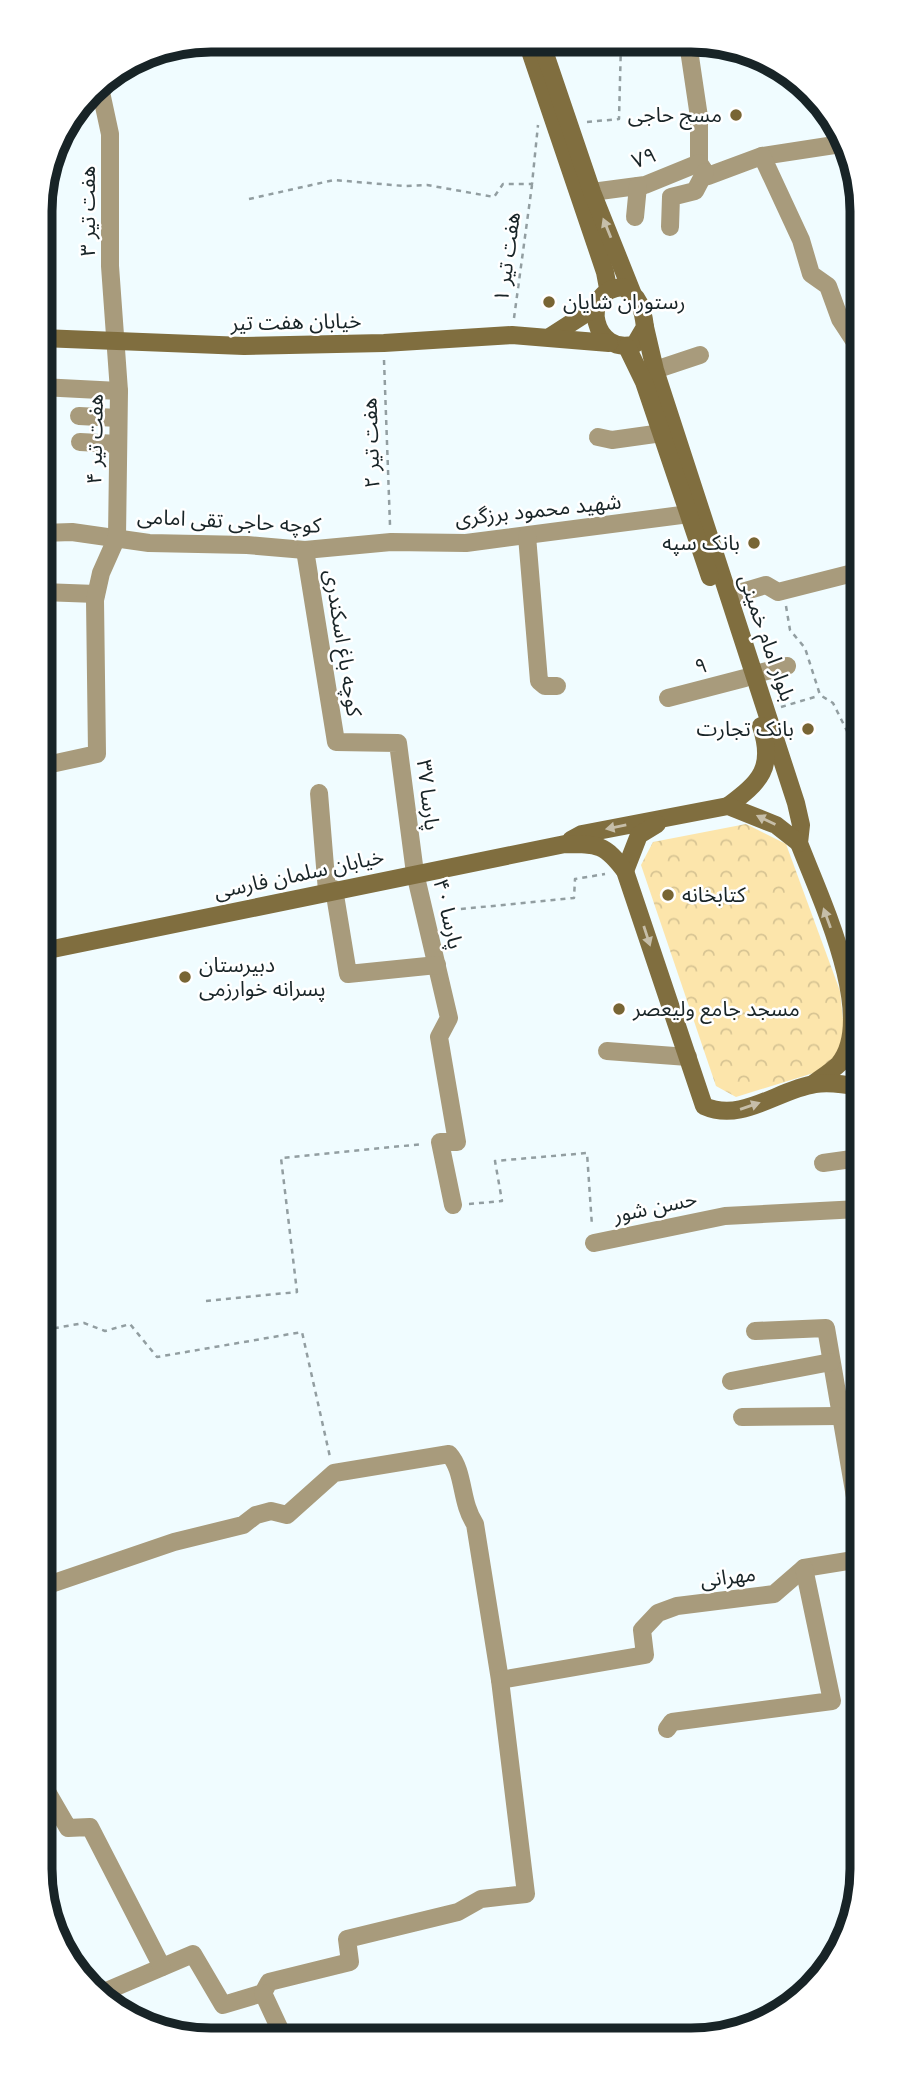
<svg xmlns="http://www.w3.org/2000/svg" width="902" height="2080" viewBox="0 0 902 2080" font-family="Raleway,'Noto Sans Arabic',sans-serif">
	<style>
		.forest { fill: url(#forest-crowns) }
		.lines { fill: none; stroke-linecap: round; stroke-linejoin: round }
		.path { stroke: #929ea1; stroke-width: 2.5; stroke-dasharray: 5 5; stroke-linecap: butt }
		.street { stroke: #a89b7c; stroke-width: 18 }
		.secondary { stroke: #806e3f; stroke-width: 18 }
		.oneway { fill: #c6bea9 }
		.poi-dot { fill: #786534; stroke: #fff; stroke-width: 2.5 }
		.labels { text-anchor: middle; stroke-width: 5; stroke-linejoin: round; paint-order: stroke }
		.poi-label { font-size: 21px; fill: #182427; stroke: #fff; text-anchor: start }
		.street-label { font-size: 21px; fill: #182427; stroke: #fff }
		.rim { fill: none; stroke: #182427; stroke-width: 9 }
	</style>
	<defs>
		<pattern id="forest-crowns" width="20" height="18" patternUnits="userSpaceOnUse" patternTransform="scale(1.75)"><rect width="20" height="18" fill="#fce5ab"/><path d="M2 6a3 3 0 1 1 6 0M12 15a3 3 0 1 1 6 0" fill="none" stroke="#d7c493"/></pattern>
	</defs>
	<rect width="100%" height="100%" fill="#f0fcff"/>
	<path class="forest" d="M746,824L786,844L840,991L845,1039L833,1067L736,1097L716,1086L641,865L653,842Z"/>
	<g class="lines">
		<g class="path">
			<path d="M587,122L619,119L621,43"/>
			<path d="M249,199L334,180L404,186L427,185L494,197L503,184H532L538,125"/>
			<path d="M514,318L532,185"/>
			<path d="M384,360L390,525"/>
			<path d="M786,606L790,630L805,648L820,695L833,703L851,739L858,742"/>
			<path d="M781,707L818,696"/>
			<path d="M441,911L574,898L575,879L605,874"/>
			<path d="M469,1204L502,1201L495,1161L587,1153L592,1226"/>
			<path d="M206,1301L297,1292L281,1158L423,1144"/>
			<path d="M44,1330L84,1323L105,1331L130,1324L157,1357L302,1332L330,1457"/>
		</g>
		<g class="street">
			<path d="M688,43L699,117V163"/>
			<path d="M762,156L841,144"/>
			<path d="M705,172L708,176L762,156L801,240L811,274L828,286L840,319L857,345"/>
			<path d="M592,192L645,185L699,163L705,172"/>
			<path d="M635,217L638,186"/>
			<path d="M670,227L671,197L695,191L705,172"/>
			<path d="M655,370L700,355"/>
			<path d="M41,387L119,391"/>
			<path d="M79,416L118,418"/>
			<path d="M598,437L612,440L662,433"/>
			<path d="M80,442L118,444"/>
			<path d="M42,533L72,532L149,543L247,545L305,550L391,542L466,543L689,514"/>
			<path d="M527,536L539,681L545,686H557"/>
			<path d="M305,550L336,742L398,743L415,873L449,1018L439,1037L457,1142H440L453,1205"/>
			<path d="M42,592L96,594"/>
			<path d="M729,596L766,585L778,592L857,572"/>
			<path d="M755,674L787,666"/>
			<path d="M668,698L745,678"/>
			<path d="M42,766L97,754L95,600L101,573L117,537L119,391L110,266V134L99,83"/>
			<path d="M319,793L327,891"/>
			<path d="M334,889L348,974L437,965"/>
			<path d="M43,917L47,950"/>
			<path d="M607,1051L688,1057"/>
			<path d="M823,1163L859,1158"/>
			<path d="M594,1243L725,1216L859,1209"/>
			<path d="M755,1331L826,1328L860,1526"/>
			<path d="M731,1381L831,1362"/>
			<path d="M742,1417L839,1416"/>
			<path d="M45,1586L174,1542L243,1525L256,1515L271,1511L287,1515L334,1473L449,1454C465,1472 460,1502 475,1524L500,1680L526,1894L481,1899L458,1912L347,1939L350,1962L269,1982L263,1993L223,2005L193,1954L97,1995"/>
			<path d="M500,1680L645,1655L642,1630L658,1613L677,1606L774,1594L804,1568L860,1559"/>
			<path d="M667,1729L672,1722L832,1701L804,1568"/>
			<path d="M46,1790L68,1828L90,1827L162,1967"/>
			<path d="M263,1993L283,2036"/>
		</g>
		<g class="secondary">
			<path d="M527,42L605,272L608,288"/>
			<path d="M541,42L592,192L632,292"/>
			<path d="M622,287C639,295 643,309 645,327L635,344C594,357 578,291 622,287Z"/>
			<path d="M645,327L655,370L796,803L801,825L799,843C818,893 878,1017 839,1064C832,1071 821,1078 813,1084"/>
			<path d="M551,336L596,307"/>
			<path d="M41,338L244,346L384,343L512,335L609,343"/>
			<path d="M627,347L644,382L710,577"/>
			<path d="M728,806C760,782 775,768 761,726"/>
			<path d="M571,840L582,834L728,806L776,825L799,843"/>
			<path d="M625,871L639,835L657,824"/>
			<path d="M43,951L565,844C598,844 605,844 625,871L704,1106C742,1123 777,1090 815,1084C830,1082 844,1084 859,1087"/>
		</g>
	</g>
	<defs><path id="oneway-solid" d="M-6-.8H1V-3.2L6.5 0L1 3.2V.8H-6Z" transform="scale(1.75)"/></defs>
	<g class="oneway">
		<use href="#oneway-solid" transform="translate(607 228) rotate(-112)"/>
		<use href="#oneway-solid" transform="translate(766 820) rotate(-154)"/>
		<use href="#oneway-solid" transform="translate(616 827) rotate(169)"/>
		<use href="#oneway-solid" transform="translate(827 918) rotate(-110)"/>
		<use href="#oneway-solid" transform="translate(647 936) rotate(72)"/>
		<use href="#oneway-solid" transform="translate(750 1106) rotate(-19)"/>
	</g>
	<g class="poi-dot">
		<circle cx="736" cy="115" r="7"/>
		<circle cx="549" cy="302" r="7"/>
		<circle cx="754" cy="543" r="7"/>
		<circle cx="808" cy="729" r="7"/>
		<circle cx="668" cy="895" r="7"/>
		<circle cx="185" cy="977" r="7"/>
		<circle cx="619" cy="1009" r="7"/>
	</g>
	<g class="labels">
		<g class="poi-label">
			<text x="722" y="122" text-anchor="end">مسج حاجی</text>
			<text x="563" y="309">رستوران شایان</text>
			<text x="740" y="550" text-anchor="end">بانک سپه</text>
			<text x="794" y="736" text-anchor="end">بانک تجارت</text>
			<text x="682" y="902">کتابخانه</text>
			<text x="199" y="972">دبیرستان<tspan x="199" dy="24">پسرانه خوارزمی</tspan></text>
			<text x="633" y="1016">مسجد جامع ولیعصر</text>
		</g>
		<g class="street-label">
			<text transform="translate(644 158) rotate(-20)" y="7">۷۹</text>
			<text transform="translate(88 211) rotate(-90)" y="7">هفت تیر ۳</text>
			<text transform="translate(507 257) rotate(-82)" y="7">هفت تیر ۱</text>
			<text transform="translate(296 322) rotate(-1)" y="7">خیابان هفت تیر</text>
			<text transform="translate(95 439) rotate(-89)" y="7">هفت تیر ۴</text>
			<text transform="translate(371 443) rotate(-92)" y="7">هفت تیر ۲</text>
			<text transform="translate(538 510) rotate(-6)" y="7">شهید محمود برزگری</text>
			<text transform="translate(229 521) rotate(3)" y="7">کوچه حاجی تقی امامی</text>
			<text transform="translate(767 638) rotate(71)" y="7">بلوار امام خمینی</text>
			<text transform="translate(343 643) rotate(81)" y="7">کوچه باغ اسکندری</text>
			<text transform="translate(701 666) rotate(-14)" y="7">۹</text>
			<text transform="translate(428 795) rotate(83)" y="7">پارسا ۳۷</text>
			<text transform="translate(299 874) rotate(-12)" y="7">خیابان سلمان فارسی</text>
			<text transform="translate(448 914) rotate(77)" y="7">پارسا ۴۰</text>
			<text transform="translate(655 1207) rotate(-12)" y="7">حسن شور</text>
			<text transform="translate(728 1577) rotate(-7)" y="7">مهرانی</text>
		</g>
	</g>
	<path d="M0 0H902V2080H0ZM211 52H691A159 159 0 0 1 850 211V1869A159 159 0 0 1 691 2028H211A159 159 0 0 1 52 1869V211A159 159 0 0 1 211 52Z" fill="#fff" fill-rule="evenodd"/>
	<path class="rim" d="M211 52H691A159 159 0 0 1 850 211V1869A159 159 0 0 1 691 2028H211A159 159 0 0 1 52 1869V211A159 159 0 0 1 211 52Z"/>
</svg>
